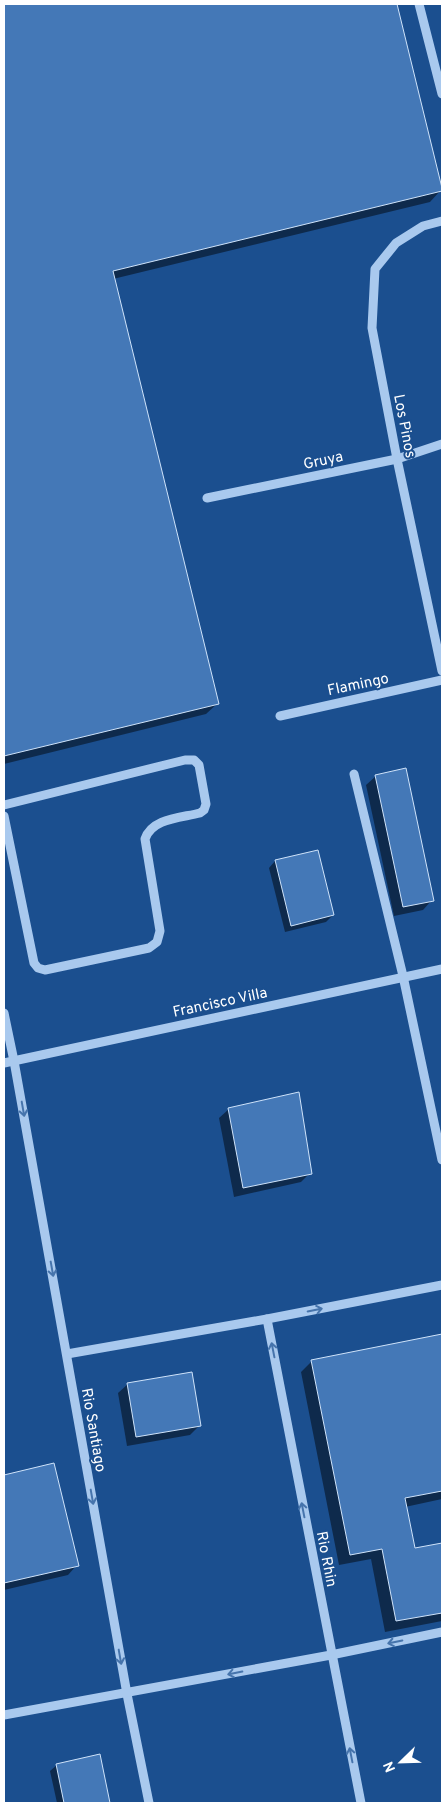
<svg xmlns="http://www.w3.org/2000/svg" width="446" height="1807" viewBox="0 0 446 1807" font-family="Overpass,sans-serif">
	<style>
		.shadow { fill: #0007 }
		.building { fill: #4478b7; stroke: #cfe3fa }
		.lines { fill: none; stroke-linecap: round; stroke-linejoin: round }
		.minor { stroke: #a9c9ee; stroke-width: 9 }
		.oneway { stroke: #4674ac }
		.labels { text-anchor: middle; stroke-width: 4; stroke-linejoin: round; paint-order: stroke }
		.street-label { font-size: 15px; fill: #fff; stroke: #1b4f8f }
	</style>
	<rect width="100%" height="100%" fill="#1b4f8f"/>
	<g class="shadow">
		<path d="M4,4H396L441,190L430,202L113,279L218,703L206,714L4,764Z"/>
		<path d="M376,776L432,900L423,910L394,916L366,785Z"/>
		<path d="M317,851L333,915L326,922L285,932L269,868L275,861Z"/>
		<path d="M229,1109L310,1173L301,1182L234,1197L219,1118Z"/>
		<path d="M442,1336V1499L405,1507L414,1550L442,1544V1621L385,1632L371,1559L339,1565L301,1372L312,1361Z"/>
		<path d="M128,1384L200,1425L190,1435L127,1446L118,1393Z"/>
		<path d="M53,1464L77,1565L68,1575L4,1590V1476Z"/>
		<path d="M99,1756L109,1803H57L50,1771L57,1765Z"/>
	</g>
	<g class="building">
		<path d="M4,4H397L442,188V191L113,271L219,704L4,756Z"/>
		<path d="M406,768L434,901L403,907L375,775Z"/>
		<path d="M318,850L334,915L291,926L275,860Z"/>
		<path d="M299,1092L312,1174L243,1188L228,1108Z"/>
		<path d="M442,1334V1491L405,1498L415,1548L442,1543V1613L396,1621L382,1549L350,1555L311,1360Z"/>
		<path d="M192,1372L201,1426L136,1437L127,1383Z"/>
		<path d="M54,1463L79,1566L4,1583V1475Z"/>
		<path d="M100,1754L110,1803H64L56,1764Z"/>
	</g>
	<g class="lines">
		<g class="minor">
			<path d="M419,4L442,94"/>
			<path d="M442,221L423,226L396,243L375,269L372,328L397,459L442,671"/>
			<path d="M207,498L397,459L442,444"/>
			<path d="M280,716L442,680"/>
			<path d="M354,774L403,976L442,1160"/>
			<path d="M4,805L185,760H194L199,765L206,804L204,810L200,813C181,818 152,818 145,839L160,931L157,942L149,948L45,970L38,968L34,963L4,816"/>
			<path d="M4,1013L14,1061L127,1694L149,1803"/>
			<path d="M4,1063L442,969"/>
			<path d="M267,1319L361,1803"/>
			<path d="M67,1354L267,1319L442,1285"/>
			<path d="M4,1715L331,1655L442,1632"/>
		</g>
	</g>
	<defs><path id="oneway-shaft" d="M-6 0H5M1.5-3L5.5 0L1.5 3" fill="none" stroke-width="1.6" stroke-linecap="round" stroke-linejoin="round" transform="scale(1.25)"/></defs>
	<g class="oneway">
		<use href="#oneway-shaft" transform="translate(23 1109) rotate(80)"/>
		<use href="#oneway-shaft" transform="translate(52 1269) rotate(80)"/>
		<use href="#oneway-shaft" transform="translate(315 1310) rotate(-11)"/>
		<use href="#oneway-shaft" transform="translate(273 1350) rotate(-101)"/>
		<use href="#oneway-shaft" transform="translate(92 1497) rotate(80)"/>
		<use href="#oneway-shaft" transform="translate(303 1510) rotate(-101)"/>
		<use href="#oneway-shaft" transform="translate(395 1642) rotate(168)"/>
		<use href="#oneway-shaft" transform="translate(120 1657) rotate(80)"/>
		<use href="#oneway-shaft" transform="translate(235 1673) rotate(169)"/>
		<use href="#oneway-shaft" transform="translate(351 1755) rotate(-101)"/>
	</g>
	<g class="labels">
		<g class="street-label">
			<text transform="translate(405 426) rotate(79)" y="5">Los Pinos</text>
			<text transform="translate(323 460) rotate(-12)" y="5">Gruya</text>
			<text transform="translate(358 684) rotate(-12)" y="5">Flamingo</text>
			<text transform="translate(220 1002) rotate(-12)" y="5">Francisco Villa</text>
			<text transform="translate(94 1430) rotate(80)" y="5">Rio Santiago</text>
			<text transform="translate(327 1559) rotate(79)" y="5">Rio Rhin</text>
		</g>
	</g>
	<rect width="446" height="1807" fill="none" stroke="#ffffff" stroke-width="10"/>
	<g transform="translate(401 1762) rotate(247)" stroke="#1b4f8f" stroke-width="4" paint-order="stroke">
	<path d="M0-4L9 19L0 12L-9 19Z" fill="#ffffff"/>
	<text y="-8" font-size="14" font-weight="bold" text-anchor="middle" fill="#ffffff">N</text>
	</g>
</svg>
